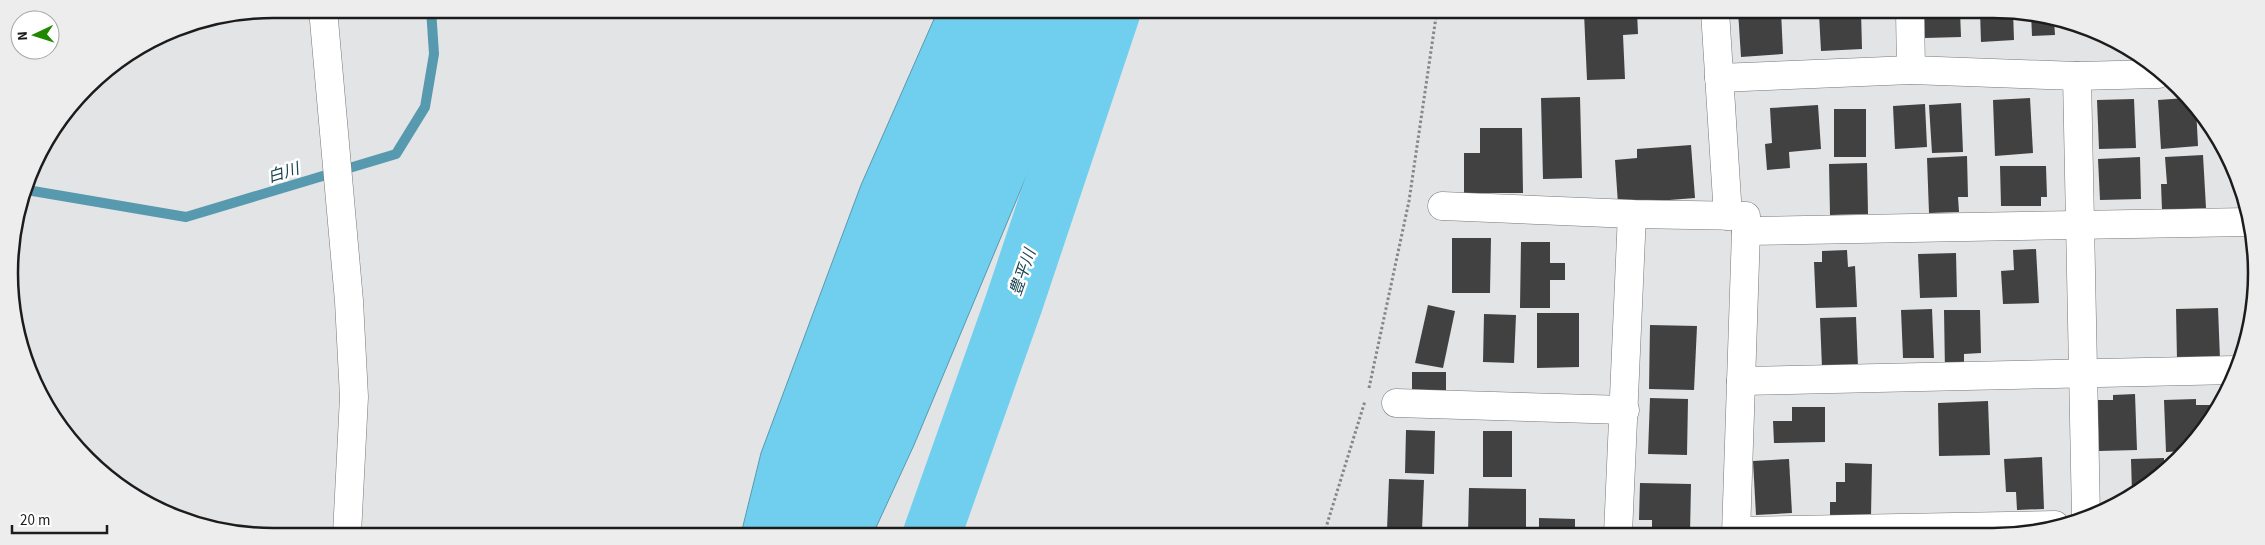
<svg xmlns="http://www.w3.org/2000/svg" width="2265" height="545" viewBox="0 0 2265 545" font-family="'Source Sans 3','Noto Sans JP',sans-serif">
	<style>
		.water { fill: #70cfee; stroke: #5799af }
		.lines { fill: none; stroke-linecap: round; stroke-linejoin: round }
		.stream { stroke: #5799af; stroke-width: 10 }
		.river { stroke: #70cfee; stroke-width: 58 }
		.building { fill: #414142 }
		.minor-casing { stroke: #767779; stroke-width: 29 }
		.path { stroke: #858687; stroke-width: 3; stroke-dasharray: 2.5 2.5; stroke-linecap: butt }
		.minor { stroke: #fff; stroke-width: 28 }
		.labels { text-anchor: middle; stroke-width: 5; stroke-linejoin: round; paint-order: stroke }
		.water-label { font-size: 16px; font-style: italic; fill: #194351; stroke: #fff }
		.rim { fill: none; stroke: #1c1c1d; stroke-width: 2.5 }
	</style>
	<rect width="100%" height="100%" fill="#e2e4e5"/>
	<path class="water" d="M938,10H1135L1037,151L914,445L873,534H741L761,453L861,185Z"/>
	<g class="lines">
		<path class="stream" d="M27,190L186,217L396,154L425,107L434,54L431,9"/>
		<path class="river" d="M932,534L1014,303L1112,10"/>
	</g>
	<g class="building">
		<path d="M1637,11L1638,34L1623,35L1625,79L1587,80L1584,13Z"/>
		<path d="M1738,11H1781L1783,54L1741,57Z"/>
		<path d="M1839,11H1861L1862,49L1821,51L1819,14L1839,13Z"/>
		<path d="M1924,11H1960L1961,37L1925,38Z"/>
		<path d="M1980,11H2013L2014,40L1981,42Z"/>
		<path d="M2031,12L2054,20L2055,35L2032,36Z"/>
		<path d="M1580,97L1582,178L1543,179L1541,98Z"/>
		<path d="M2030,98L2033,153L1995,156L1993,100Z"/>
		<path d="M2186,98L2196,107L2198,146L2161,149L2158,100Z"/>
		<path d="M2134,99L2136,148L2099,149L2097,100Z"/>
		<path d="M1961,103L1963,152L1932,153L1929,105Z"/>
		<path d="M1925,104L1927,147L1895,149L1893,106Z"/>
		<path d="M1818,105L1821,149L1789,152L1790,168L1767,170L1765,144L1772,143L1770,108Z"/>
		<rect x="1834" y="109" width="32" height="48"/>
		<path d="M1480,128H1522L1523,193H1464V153H1480Z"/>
		<path d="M1691,145L1695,198L1618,204L1615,160L1637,158V149Z"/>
		<path d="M2203,155L2206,208L2162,210L2161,184H2167L2165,157Z"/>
		<path d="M1967,156L1968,197H1958L1959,212L1929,213L1927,158Z"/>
		<path d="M2140,157L2141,199L2100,200L2098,159Z"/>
		<path d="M1867,163L1868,214L1830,215L1829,164Z"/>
		<path d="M2000,166H2046L2047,197H2041V206H2001Z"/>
		<path d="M1452,238H1491L1490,293H1452Z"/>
		<path d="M1521,242H1550V263H1565V280H1550V308H1520Z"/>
		<path d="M2036,249L2039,303L2003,304L2001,271L2014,270L2013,250Z"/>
		<path d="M1847,250L1848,267L1855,266L1857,307L1816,308L1814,262H1822V251Z"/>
		<path d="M1956,253L1957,297L1920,298L1918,254Z"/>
		<path d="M1428,305L1455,311L1443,368L1415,363Z"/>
		<path d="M2218,308L2220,359L2177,360L2176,309Z"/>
		<path d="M1932,309L1934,358H1903L1901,310Z"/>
		<path d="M1944,310H1980L1981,353L1964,354V372H1945Z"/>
		<path d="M1537,313H1579V367L1537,368Z"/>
		<path d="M1484,314L1516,315L1514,363L1483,362Z"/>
		<path d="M1856,317L1858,367L1822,368L1820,318Z"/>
		<path d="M1650,325L1697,326L1694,390L1649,389Z"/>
		<rect x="1412" y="372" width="34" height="20"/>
		<path d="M2135,394L2137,450L2099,451L2097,400H2113V395Z"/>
		<path d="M1650,398L1688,399L1687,455L1648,454Z"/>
		<path d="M2196,399V405H2218L2185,451L2166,452L2164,400Z"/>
		<path d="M1988,401L1990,455L1939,456L1938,403Z"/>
		<path d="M1792,407H1825V442L1774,443L1773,421H1792Z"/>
		<path d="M1406,430L1435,431L1434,474L1405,473Z"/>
		<rect x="1483" y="431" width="29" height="46"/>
		<path d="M2042,457L2044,509L2017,510L2016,492H2006L2004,459Z"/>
		<path d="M2164,458V470L2132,493L2131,459Z"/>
		<path d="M1789,459L1792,513L1756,515L1753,461Z"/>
		<path d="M1845,463L1872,464L1871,516H1830V502H1836V482H1845Z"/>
		<path d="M1389,479L1424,480L1422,531L1387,530Z"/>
		<path d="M1640,483L1691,484L1690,534H1652V520H1639Z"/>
		<path d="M1469,488L1526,489V534H1468Z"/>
		<path d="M1539,518L1575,519V534H1539Z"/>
	</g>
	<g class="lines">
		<defs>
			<g id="minor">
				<path d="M323,9L349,301L354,397L347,534"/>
				<path d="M1715,11L1728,216"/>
				<path d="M1910,11L1911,70"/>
				<path d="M2077,76L2086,516"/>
				<path d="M1719,78L1911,70L2077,76L2158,74"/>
				<path d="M1442,206L1632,214L1746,216V231L2248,222"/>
				<path d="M1741,381L2235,370"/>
				<path d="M1396,403L1625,410"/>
				<path d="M1736,531L2055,525"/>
				<path d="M1618,534L1632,214"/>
				<path d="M1736,534L1746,231"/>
			</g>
		</defs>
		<use href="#minor" class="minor-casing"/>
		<g class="path">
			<path d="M1369,388L1409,201L1437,10"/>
			<path d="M1324,534L1365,401"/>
		</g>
		<use href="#minor" class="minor"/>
	</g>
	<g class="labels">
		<g class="water-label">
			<text transform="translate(283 172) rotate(-17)" y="6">白川</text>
			<text transform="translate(1022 272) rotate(-71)" y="6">豊平川</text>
		</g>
	</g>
	<path d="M0 0H2265V545H0ZM273 18H1993A255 255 0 0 1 2248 273V273A255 255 0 0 1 1993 528H273A255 255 0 0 1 18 273V273A255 255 0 0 1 273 18Z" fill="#ededed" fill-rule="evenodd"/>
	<path class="rim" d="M273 18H1993A255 255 0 0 1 2248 273V273A255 255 0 0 1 1993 528H273A255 255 0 0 1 18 273V273A255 255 0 0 1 273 18Z"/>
	<g transform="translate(35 35) rotate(266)"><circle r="24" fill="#ffffff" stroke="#a4a4a5"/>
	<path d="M0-4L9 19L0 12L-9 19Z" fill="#208800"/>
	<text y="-8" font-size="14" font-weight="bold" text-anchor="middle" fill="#1c1c1d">N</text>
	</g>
	<path d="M12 525v8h95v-8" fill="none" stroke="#1c1c1d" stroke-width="2.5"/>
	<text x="20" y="525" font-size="15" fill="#1c1c1d" stroke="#ffffff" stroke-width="4" paint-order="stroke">20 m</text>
</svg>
